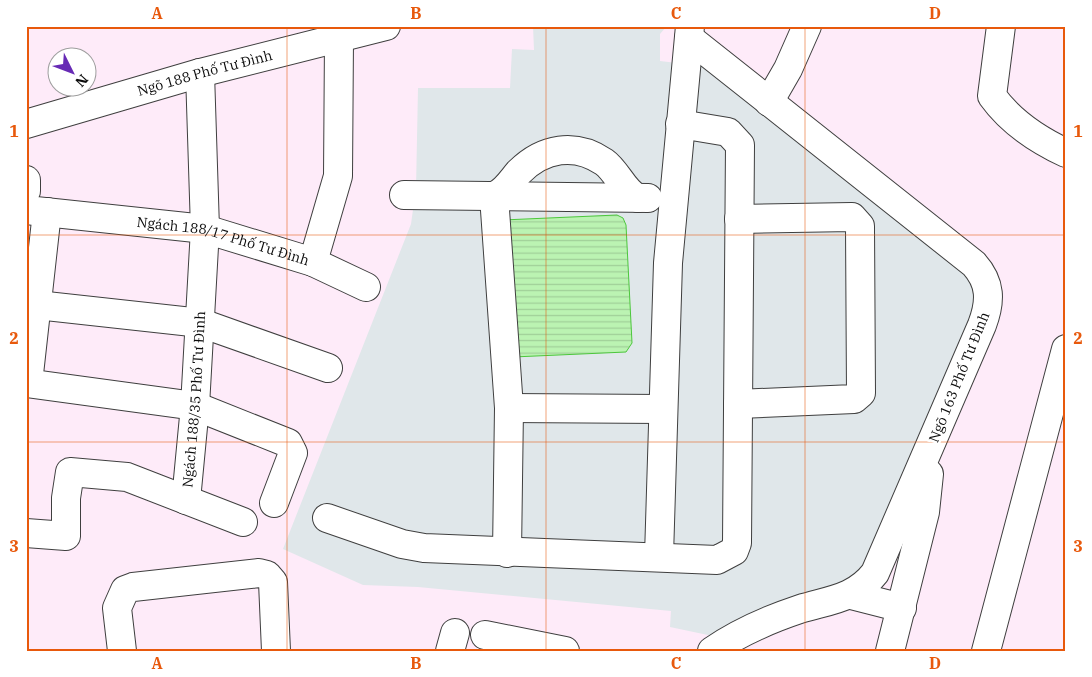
<svg xmlns="http://www.w3.org/2000/svg" width="1092" height="677" viewBox="0 0 1092 677" font-family="'IBM Plex Serif',serif">
	<style>
		.industrial { fill: #e0e7ea }
		.water { fill: url(#water-rules); stroke: #4cc73c }
		.lines { fill: none; stroke-linecap: round; stroke-linejoin: round }
		.minor-casing { stroke: #3f3f3f; stroke-width: 30 }
		.minor { stroke: #fff; stroke-width: 28 }
		.grid { fill: none; stroke: #e8590c; stroke-width: 1; stroke-opacity: 0.55 }
		.labels { text-anchor: middle; stroke-width: 5; stroke-linejoin: round; paint-order: stroke }
		.street-label { font-size: 14px; fill: #0c0c0c; stroke: #fff }
		.neatline { fill: none; stroke: #e8590c; stroke-width: 2 }
		.grid-label { font-size: 16px; text-anchor: middle; font-weight: bold; fill: #e8590c }
	</style>
	<defs>
		<pattern id="water-rules" width="6" height="5" patternUnits="userSpaceOnUse" patternTransform="scale(1.25)"><rect width="6" height="5" fill="#bbf3b2"/><path d="M0 2.5h6" fill="none" stroke="#a0cf98"/></pattern>
	</defs>
	<rect width="100%" height="100%" fill="#feebf9"/>
	<path class="industrial" d="M533,26H682L666,27L660,34V61L711,67L970,276L978,298L865,577L722,638L670,627L671,611L418,587L363,585L283,549L411,224L416,188L418,88H510L512,49L534,50Z"/>
	<path class="water" d="M617,215L623,218L626,225L632,343L626,352L513,357L503,220Z"/>
	<g class="lines">
		<defs>
			<g id="minor">
				<path d="M1001,26L992,96C1010,121 1038,140 1066,153"/>
				<path d="M689,38L974,264C991,283 991,301 982,325L875,573C855,599 829,600 800,609C770,619 738,633 712,651"/>
				<path d="M769,102L788,69L807,26"/>
				<path id="s1" d="M26,124L200,73L386,26"/>
				<path d="M26,180V191"/>
				<path d="M404,195L648,198"/>
				<path id="s2" d="M26,210L205,229L313,262L338,176L339,39"/>
				<path d="M313,262L366,287"/>
				<path d="M37,305L201,323L328,368"/>
				<path d="M26,383L195,406L288,443L293,453L274,503"/>
				<path d="M28,383L47,212"/>
				<path d="M738,404L854,399L861,393L860,226L852,217L739,219"/>
				<path d="M509,408L663,409"/>
				<path id="s3" d="M186,500L195,406L205,229L200,73"/>
				<path d="M327,518L402,544L424,548L717,560L734,551L737,543L740,145L728,132L680,124"/>
				<path d="M26,533L66,536V498L70,472L127,477L243,522"/>
				<path d="M507,553L509,408L494,196C505,192 512,180 519,172C543,148 575,142 604,162C617,171 624,192 638,198"/>
				<path d="M659,556L668,263L690,26"/>
				<path d="M851,595L902,608"/>
				<path d="M485,635L565,651"/>
				<path d="M122,651L117,608L125,590L133,587L259,573L267,575L273,582L276,651"/>
				<path d="M450,651L455,633"/>
				<path d="M890,651L925,512L929,474"/>
				<path d="M986,651L1066,349"/>
			</g>
		</defs>
		<use href="#minor" class="minor-casing"/>
		<use href="#minor" class="minor"/>
	</g>
	<path class="grid" d="M287,26V651M546,26V651M805,26V651M26,235H1066M26,442H1066"/>
	<g class="labels">
		<g class="street-label">
			<text dy="5" stroke="none"><textPath href="#s1" startOffset="186">Ngõ 188 Phố Tư Đình</textPath></text>
			<text dy="5" stroke="none"><textPath href="#s2" startOffset="200">Ngách 188/17 Phố Tư Đình</textPath></text>
			<text transform="translate(959 377) rotate(-68)" y="5">Ngõ 163 Phố Tư Đình</text>
			<text dy="5" stroke="none"><textPath href="#s3" startOffset="101">Ngách 188/35 Phố Tư Đình</textPath></text>
		</g>
	</g>
	<rect width="1092" height="677" fill="none" stroke="#ffffff" stroke-width="55"/>
	<g transform="translate(72 72) rotate(132)"><circle r="24" fill="#ffffff" stroke="#9e9e9e"/>
	<path d="M0-4L9 19L0 12L-9 19Z" fill="#672ab5"/>
	<text y="-8" font-size="14" font-weight="bold" text-anchor="middle" fill="#0c0c0c">N</text>
	</g>
	<rect x="28" y="28" width="1036" height="622" class="neatline"/>
	<g class="grid-label">
		<text x="157" y="19">A</text>
		<text x="416" y="19">B</text>
		<text x="676" y="19">C</text>
		<text x="935" y="19">D</text>
		<text x="14" y="137">1</text>
		<text x="1078" y="137">1</text>
		<text x="14" y="344">2</text>
		<text x="1078" y="344">2</text>
		<text x="14" y="552">3</text>
		<text x="1078" y="552">3</text>
		<text x="157" y="669">A</text>
		<text x="416" y="669">B</text>
		<text x="676" y="669">C</text>
		<text x="935" y="669">D</text>
	</g>
</svg>
